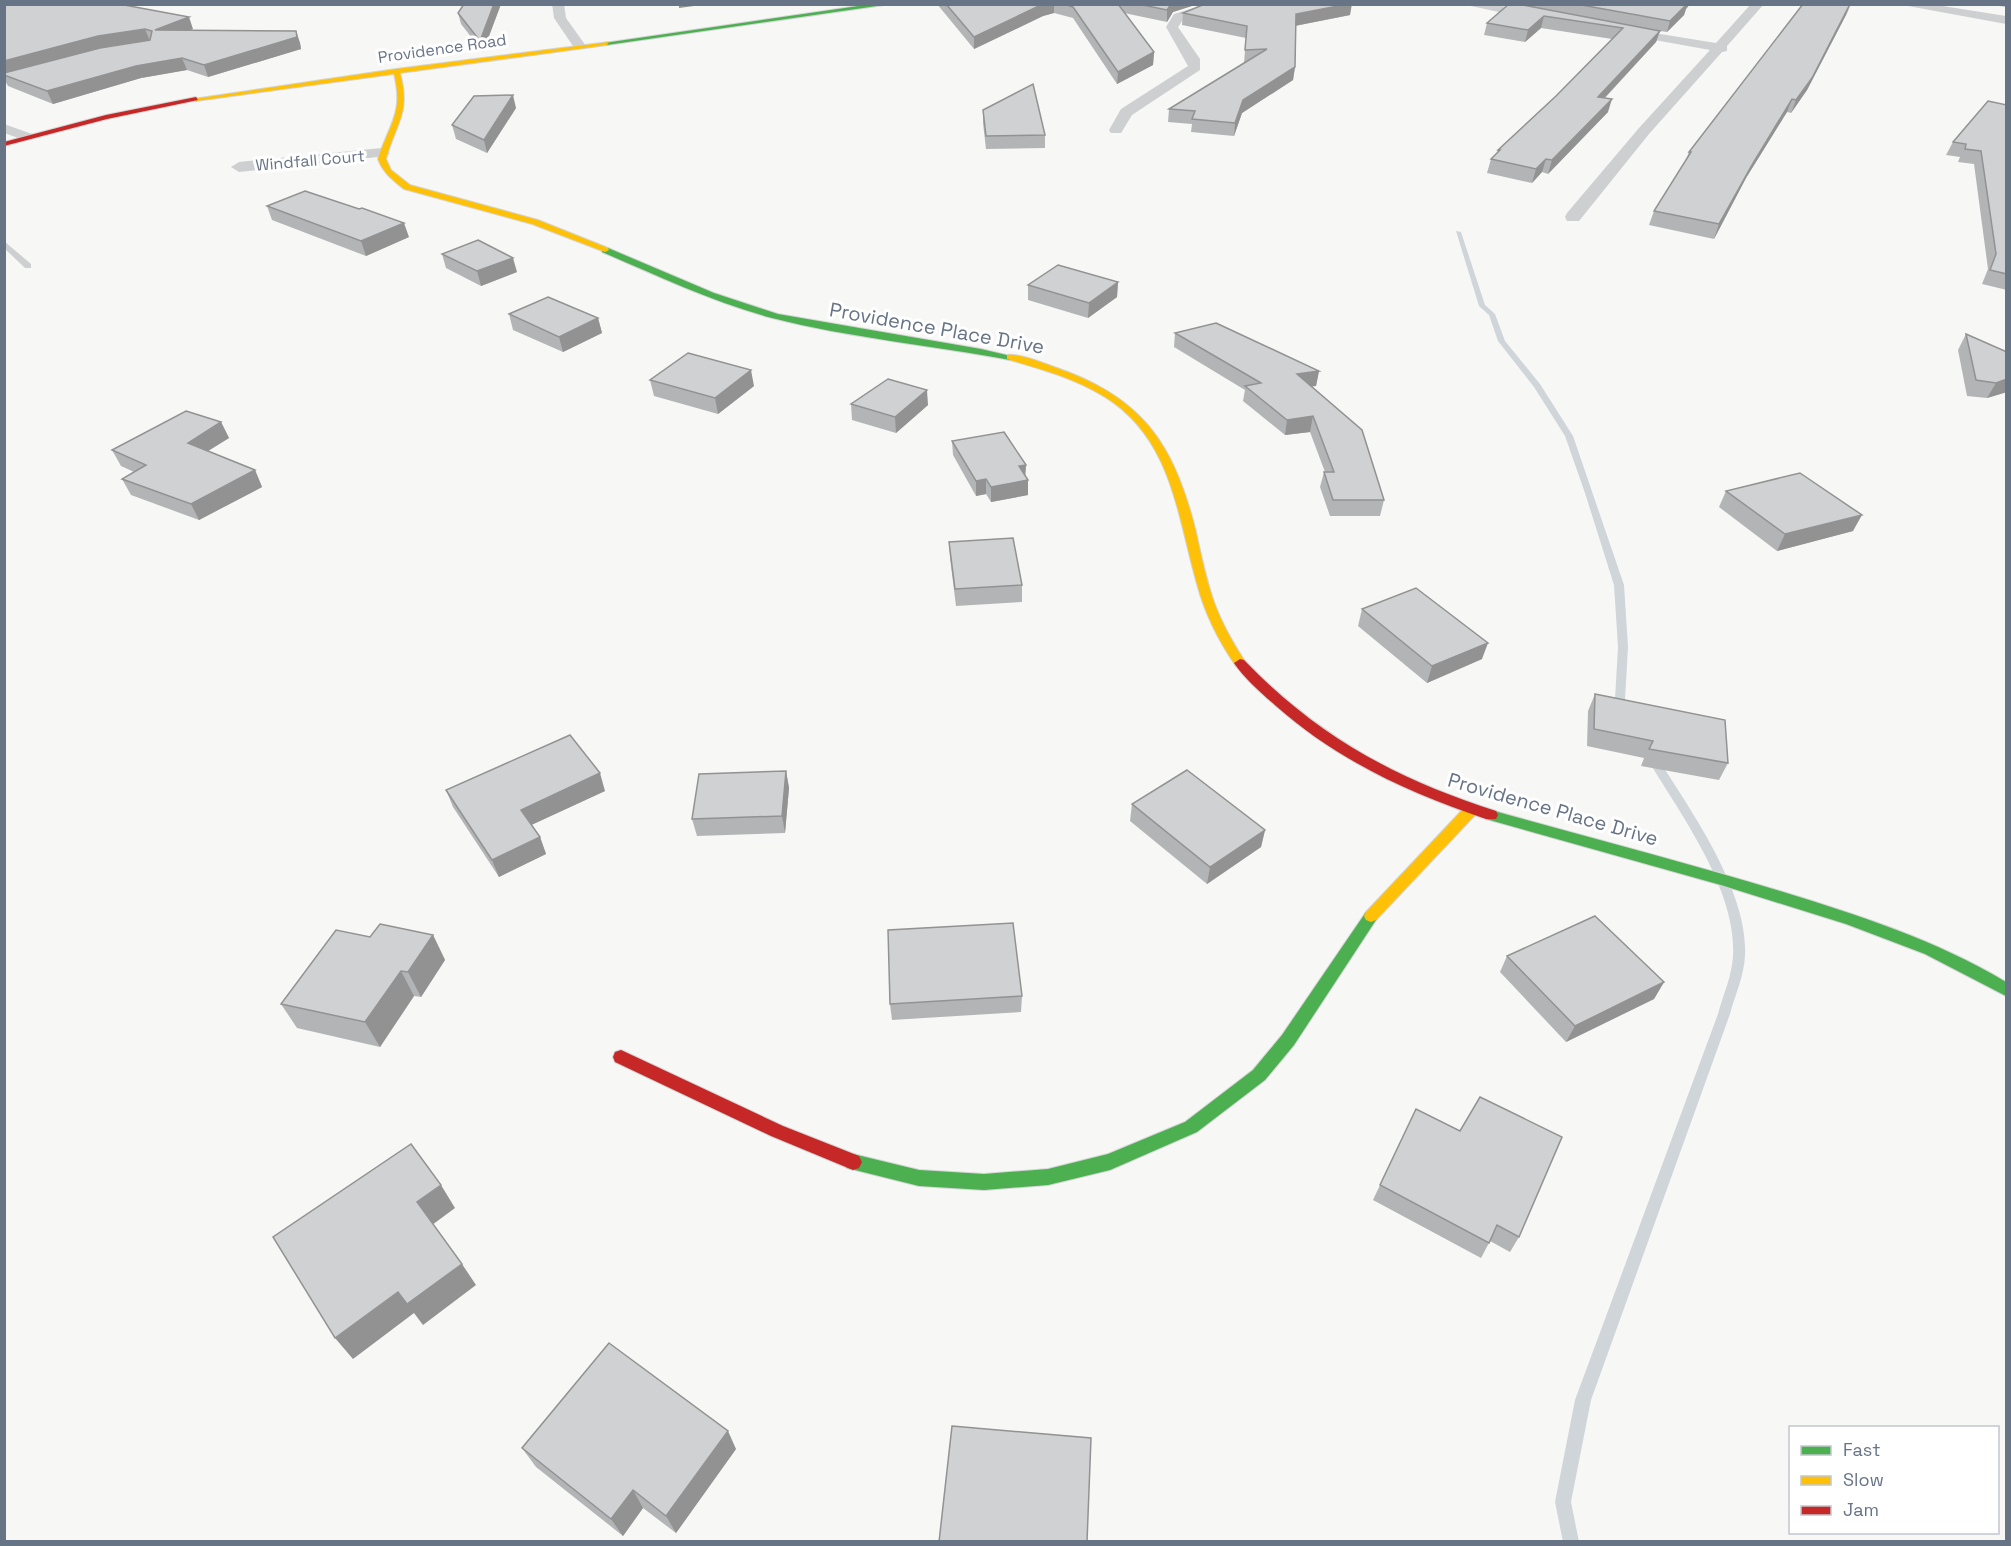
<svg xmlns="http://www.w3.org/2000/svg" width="2011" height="1546" viewBox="0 0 2011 1546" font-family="'Space Grotesk',sans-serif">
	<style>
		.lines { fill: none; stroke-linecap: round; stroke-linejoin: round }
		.stream { fill: #cfd5d9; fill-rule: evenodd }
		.fast-casing { stroke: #d4d5d5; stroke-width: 2 }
		.slow-casing { stroke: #d4d5d5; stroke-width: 2 }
		.jam-casing { stroke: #d4d5d5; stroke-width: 2 }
		.lane { fill: #cecfd1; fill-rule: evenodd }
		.street { fill: #cecfd1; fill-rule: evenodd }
		.fast { fill: #4caf50; fill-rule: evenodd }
		.slow { fill: #ffc107; fill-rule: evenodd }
		.jam { fill: #c62828; fill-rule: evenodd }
		.wall { fill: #b3b4b5 }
		.shaded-wall { fill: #929293 }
		.building { fill: #d0d1d2; stroke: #929293; stroke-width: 1.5 }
		.labels { text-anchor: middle; stroke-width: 6; stroke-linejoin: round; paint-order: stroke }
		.far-street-label { font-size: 16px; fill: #677486; stroke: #fff }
		.street-label { font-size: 20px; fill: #677486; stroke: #fff }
	</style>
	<rect width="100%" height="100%" fill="#f7f7f6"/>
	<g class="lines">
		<g class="stream">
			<path d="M1456,231L1461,232L1485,305L1495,314L1505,341L1540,384L1573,436L1624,585L1628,647L1625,699L1632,712L1631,714H1623L1615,699L1618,647L1614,585L1585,493L1565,436L1534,387L1498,341L1489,315L1479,306Z"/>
			<path d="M1651,753L1655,754C1689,808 1749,891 1745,956C1744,976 1735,995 1730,1014L1591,1400L1571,1502L1579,1542H1563L1555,1502L1575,1400L1718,1014C1723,995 1732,976 1733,956C1737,889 1679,812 1646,757Z"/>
		</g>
		<defs>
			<g id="fast">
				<path d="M872,4H891L607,45L604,43Z"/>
				<path d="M602,248H608L714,293L778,314L981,349L1015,357L1010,360C931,345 850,338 772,318C713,302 658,276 602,252Z"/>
				<path d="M1491,810C1587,837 1684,862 1780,891C1858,915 1936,940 2006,982V996L1925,954L1846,924L1721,885L1486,819L1484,815L1486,811Z"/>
				<path d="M1371,910L1376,912L1378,916L1376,920L1294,1045L1265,1080L1197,1132L1110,1170L1048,1185L984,1190L919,1186L847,1168L844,1162L847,1156L853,1154L919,1170L984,1174L1048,1169L1108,1154L1185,1122L1253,1070L1282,1035L1366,912Z"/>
			</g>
			<g id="slow">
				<path d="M609,42L607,45L400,73C411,113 396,123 386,159L391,170L410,185L538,220L608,248L609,250L605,252L532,224L404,189C393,180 383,173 378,159C389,124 404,113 394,74L196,101L193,99L396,69Z"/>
				<path d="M1007,355C1022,353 1053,367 1068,372C1148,403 1176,451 1196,532C1201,555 1206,579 1214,602C1222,624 1233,643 1246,663L1244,666H1236C1218,640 1205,614 1197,584C1177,514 1172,439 1105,397C1075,378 1040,369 1007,359Z"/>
				<path d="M1471,805L1476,806L1478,810L1476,814L1376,920L1371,922L1366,920L1364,916L1366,912L1466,806Z"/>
			</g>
			<g id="jam">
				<path d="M196,97L198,100L107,119L4,146V142L106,115Z"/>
				<path d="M1240,659L1244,660C1317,736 1396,779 1496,811L1498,815L1496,819H1486C1409,793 1337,760 1276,706C1261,693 1245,679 1234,663Z"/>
				<path d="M621,1050L783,1126L859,1156L862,1162L859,1168L853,1170L771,1136L615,1062L613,1057L615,1052Z"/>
			</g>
		</defs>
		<use href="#fast" class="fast-casing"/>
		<use href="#slow" class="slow-casing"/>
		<use href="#jam" class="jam-casing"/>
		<path class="lane" d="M4,241L31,264V268H25L4,248Z"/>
		<g class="street">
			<path d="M552,4H564L566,18L586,46L585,49H575L554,18Z"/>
			<path d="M1207,4H1227L1183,20L1178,27L1200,59V70L1132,115L1121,133H1111L1109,130L1121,109L1188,66L1166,27L1174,14Z"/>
			<path d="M1462,4H1491L1540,13L1546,17L1540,21Z"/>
			<path d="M1751,4H1764L1727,46V51L1722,52L1649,134L1579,221H1567L1565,217L1567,213L1639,128L1710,50L1621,34L1617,33V27L1716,43Z"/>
			<path d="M1897,4H1930L2006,16V24Z"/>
			<path d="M4,124L32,134L34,137L27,141L4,133Z"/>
			<path d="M382,148L390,153L387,156L239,172L231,167L239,162Z"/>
		</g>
		<use href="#fast" class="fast"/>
		<use href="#slow" class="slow"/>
		<use href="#jam" class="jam"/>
	</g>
	<g class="wall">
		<path d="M4,4L193,29L190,30L296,31L300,43L301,49L208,77L187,70L141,78L53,104L8,86L4,79Z"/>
		<path d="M464,4H501L483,52L461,24L458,13Z"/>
		<path d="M937,4H1198L1173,12L1167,22L1124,13L1154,52L1153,65L1117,84L1073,18L1054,13L1043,16L974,49Z"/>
		<path d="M1690,4L1686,9L1684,15L1667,32L1660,31L1656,42L1605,98L1608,112L1548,174L1542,172L1532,183L1487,173L1491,159L1497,154L1498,150L1556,96L1612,39L1541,28L1525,42L1484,35L1487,23L1518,5Z"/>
		<path d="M2000,4H2007V7L1999,6Z"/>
		<path d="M1183,13L1350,15L1295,26V67L1293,80L1242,113L1234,136L1191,132L1192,124L1168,122L1169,109L1245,62L1244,63L1246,38L1182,25Z"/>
		<path d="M1847,13L1807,90L1791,113L1787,112L1746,178L1714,239L1649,225L1654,211L1685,162L1689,152Z"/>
		<path d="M2007,105V290L1982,284L1988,269L1974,164L1958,162L1960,157L1946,155L1953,142Z"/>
		<path d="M516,108L487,153L456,139L452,125Z"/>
		<path d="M983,110L1045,135V148L986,149L983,123Z"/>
		<path d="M267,206L409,237L366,256L272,220Z"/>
		<path d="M442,254L517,272L481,286L446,268Z"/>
		<path d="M1118,282L1117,297L1088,318L1028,300V285Z"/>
		<path d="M509,314L598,318L602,333L563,352L513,330Z"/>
		<path d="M1175,333L1319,371L1316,386H1312L1384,500L1380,516H1330L1320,487L1324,472H1325L1310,432L1285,435L1243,401L1245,390L1174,347Z"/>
		<path d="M1966,334L2007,392L1987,398L1967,396L1958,350Z"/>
		<path d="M650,380L754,386L718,414L654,396Z"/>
		<path d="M851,404L928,405L896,433L852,420Z"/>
		<path d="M221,422L229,438L208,451L255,470L262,487L199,520L131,495L122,479L134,472L121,466L112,450Z"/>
		<path d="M952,441L1026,465L1025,476L1028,495L991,502L986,494L976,496L953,455Z"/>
		<path d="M1726,491L1853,531L1777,551L1719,507Z"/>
		<path d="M949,542L1022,585V602L956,606L950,558Z"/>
		<path d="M1362,609L1482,659L1427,683L1358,626Z"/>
		<path d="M1595,694L1728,763L1719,780L1641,766L1644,758L1587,746L1588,711Z"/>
		<path d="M786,771L789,788L785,833L697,836L692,819Z"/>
		<path d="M446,790L605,791L531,825L540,837L546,854L499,877L453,807Z"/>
		<path d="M1132,804L1265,830L1261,847L1207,884L1130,821Z"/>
		<path d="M433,935L445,960L421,997L414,996L380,1047L297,1028L281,1004L370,937Z"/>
		<path d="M1507,956L1664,982L1654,999L1566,1042L1500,972Z"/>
		<path d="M1022,996L1021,1012L892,1020L890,1004Z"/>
		<path d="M1460,1131L1519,1237L1510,1252L1490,1241L1481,1258L1373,1200L1380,1185Z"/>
		<path d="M522,1448L736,1449L676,1533L643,1508L623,1536L536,1467Z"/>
	</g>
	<g class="shaded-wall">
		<path d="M494,4H501L483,52L480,41Z"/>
		<path d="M679,4H709L679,8Z"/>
		<path d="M1043,4H1054V13L1043,16L974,49V37Z"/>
		<path d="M1171,4H1198L1173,12L1167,22V10Z"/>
		<path d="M1348,4H1352L1350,15L1294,26L1296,14Z"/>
		<path d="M1683,4H1690L1686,9L1684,15L1667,32L1670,21Z"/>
		<path d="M1851,4L1847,13L1807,90L1791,113L1796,100Z"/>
		<path d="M1544,16L1541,28L1525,42L1528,30Z"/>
		<path d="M189,17L193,29L160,42L155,30Z"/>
		<path d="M145,29L150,41L4,75V61L98,36Z"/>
		<path d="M296,31L300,43L301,49L208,77L204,65Z"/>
		<path d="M1660,31L1656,42L1594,109L1598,97Z"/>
		<path d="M1154,52L1153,65L1117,84L1118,72Z"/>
		<path d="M182,58L187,70L141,78L53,104L47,91L136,66Z"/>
		<path d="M1295,67L1293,80L1242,113L1234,136L1235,123L1243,100Z"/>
		<path d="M513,95L516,108L487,153L484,140Z"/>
		<path d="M1612,99L1608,112L1548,174L1552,160Z"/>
		<path d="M1792,99L1787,112L1746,178L1714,239L1719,224L1752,165Z"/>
		<path d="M1546,159L1542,172L1532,183L1536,169Z"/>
		<path d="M404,223L409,237L366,256L361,241Z"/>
		<path d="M513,258L517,272L481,286L477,271Z"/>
		<path d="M1118,282L1117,297L1088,318L1089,303Z"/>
		<path d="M598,318L602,333L563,352L559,337Z"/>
		<path d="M751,370L754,386L718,414L715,398Z"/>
		<path d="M1319,371L1316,386L1294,389L1297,374Z"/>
		<path d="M2007,379V392L1987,398L1996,383Z"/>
		<path d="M927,390L928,405L896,433L895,417Z"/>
		<path d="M1313,416L1310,432L1285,435L1287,420Z"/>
		<path d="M221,422L229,438L195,459L188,443Z"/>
		<path d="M1026,465L1025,479L1019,466Z"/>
		<path d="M255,470L262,487L199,520L191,504Z"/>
		<path d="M986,479V494L976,496V481Z"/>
		<path d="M1028,480V495L991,502V487Z"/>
		<path d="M1862,515L1853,531L1777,551L1785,534Z"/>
		<path d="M1488,643L1482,659L1427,683L1432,666Z"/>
		<path d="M786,771L789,788L785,833L782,816Z"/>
		<path d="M600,773L605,791L527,827L521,810Z"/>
		<path d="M1265,830L1261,847L1207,884L1210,867Z"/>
		<path d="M540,837L546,854L499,877L492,860Z"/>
		<path d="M433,935L445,960L421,997L408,972Z"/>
		<path d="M401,971L414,996L380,1047L365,1022Z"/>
		<path d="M1664,982L1654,999L1566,1042L1575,1026Z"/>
		<path d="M441,1185L455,1208L432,1225L417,1202Z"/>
		<path d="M462,1264L476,1285L423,1325L414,1313L353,1359L335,1338L398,1292Z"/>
		<path d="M728,1431L736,1449L676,1533L666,1516Z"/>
		<path d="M633,1490L643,1508L623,1536L611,1519Z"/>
	</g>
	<g class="building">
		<path d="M4,4H119L189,17L155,30L296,31L297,37L204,65L182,58L136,66L47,91L4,75V73L100,48L150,40L152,31L145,29L98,36L4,61Z"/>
		<path d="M464,4H494L480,41L458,13Z"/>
		<path d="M946,4H1043L974,37Z"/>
		<path d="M1064,4H1118L1154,52L1118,72L1073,7Z"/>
		<path d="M1138,4H1171L1167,10Z"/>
		<path d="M1205,4H1348L1296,14L1295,67L1243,100L1235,123L1192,119L1195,111L1169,109L1267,49L1245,50L1247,26L1183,13Z"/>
		<path d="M1509,4H1517L1660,31L1598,97L1612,99L1552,160L1546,159L1536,169L1491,159L1500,150H1498L1556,96L1623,28L1544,16L1528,30L1487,23Z"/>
		<path d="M1576,4H1687L1670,21Z"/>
		<path d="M1803,4H1850L1812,78L1796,100L1792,99L1752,165L1719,224L1654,211L1691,152H1689Z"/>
		<path d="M1033,84L1045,135L986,136L983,110Z"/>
		<path d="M513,95L484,140L452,125L474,96Z"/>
		<path d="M1988,101L2007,105V274L1990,270L1996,254L1981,151L1965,149L1966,144L1953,142Z"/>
		<path d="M305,191L359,209L362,208L404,223L361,241L267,206Z"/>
		<path d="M478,240L513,258L477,271L442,254Z"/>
		<path d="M1058,265L1118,282L1089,303L1028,285Z"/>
		<path d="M548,297L598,318L559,337L509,314Z"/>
		<path d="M1216,323L1319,371L1297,374L1362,430L1384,500H1333L1324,472H1334L1313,416L1287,420L1245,386L1261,383L1175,333Z"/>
		<path d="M1966,334L2007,352V379L1996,383L1976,380Z"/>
		<path d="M688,353L751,370L715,398L650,380Z"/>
		<path d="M888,379L927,390L895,417L851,404Z"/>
		<path d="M186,411L221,422L188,443L255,470L191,504L122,479L146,465L112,450Z"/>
		<path d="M1004,432L1026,465L1019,466L1028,480L991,487L986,479L976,481L952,441Z"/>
		<path d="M1800,473L1862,515L1785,534L1726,491Z"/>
		<path d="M1013,538L1022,585L955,589L949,542Z"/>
		<path d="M1416,588L1488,643L1432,666L1362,609Z"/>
		<path d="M1595,694L1725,720L1728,763L1649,749L1653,741L1594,729Z"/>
		<path d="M570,735L600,773L521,810L540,837L492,860L446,790Z"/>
		<path d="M1187,770L1265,830L1210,867L1132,804Z"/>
		<path d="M786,771L782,816L692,819L699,774Z"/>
		<path d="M1595,916L1664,982L1575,1026L1507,956Z"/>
		<path d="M1013,923L1022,996L890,1004L888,930Z"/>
		<path d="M380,924L433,935L408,972L401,971L365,1022L281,1004L336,930L370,937Z"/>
		<path d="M1480,1097L1562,1137L1519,1237L1497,1225L1489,1243L1380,1185L1416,1109L1460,1131Z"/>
		<path d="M411,1144L441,1185L417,1202L462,1264L407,1304L398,1292L335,1338L273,1237Z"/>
		<path d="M609,1343L728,1431L666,1516L633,1490L611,1519L522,1448Z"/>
		<path d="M952,1426L1091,1438L1087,1542H939Z"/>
	</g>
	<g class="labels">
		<g class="far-street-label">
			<text transform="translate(442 48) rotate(-8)" y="6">Providence Road</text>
			<text transform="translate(310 160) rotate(-5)" y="6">Windfall Court</text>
		</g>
		<g class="street-label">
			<text transform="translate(937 328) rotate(10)" y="7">Providence Place Drive</text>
			<text transform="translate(1553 809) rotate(16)" y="7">Providence Place Drive</text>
		</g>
	</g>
	<rect width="2011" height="1546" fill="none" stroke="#677486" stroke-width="12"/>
	<rect x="1789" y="1426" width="210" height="108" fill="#ffffff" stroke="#c2c7cf" stroke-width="1.5"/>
	<rect x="1801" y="1446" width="30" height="9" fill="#4caf50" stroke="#c2c7cf" stroke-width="1.5"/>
	<text x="1843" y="1456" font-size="18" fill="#677486">Fast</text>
	<rect x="1801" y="1476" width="30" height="9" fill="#ffc107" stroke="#c2c7cf" stroke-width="1.5"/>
	<text x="1843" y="1486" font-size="18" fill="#677486">Slow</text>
	<rect x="1801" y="1506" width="30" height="9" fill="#c62828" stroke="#c2c7cf" stroke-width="1.5"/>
	<text x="1843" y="1516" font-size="18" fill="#677486">Jam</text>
</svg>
